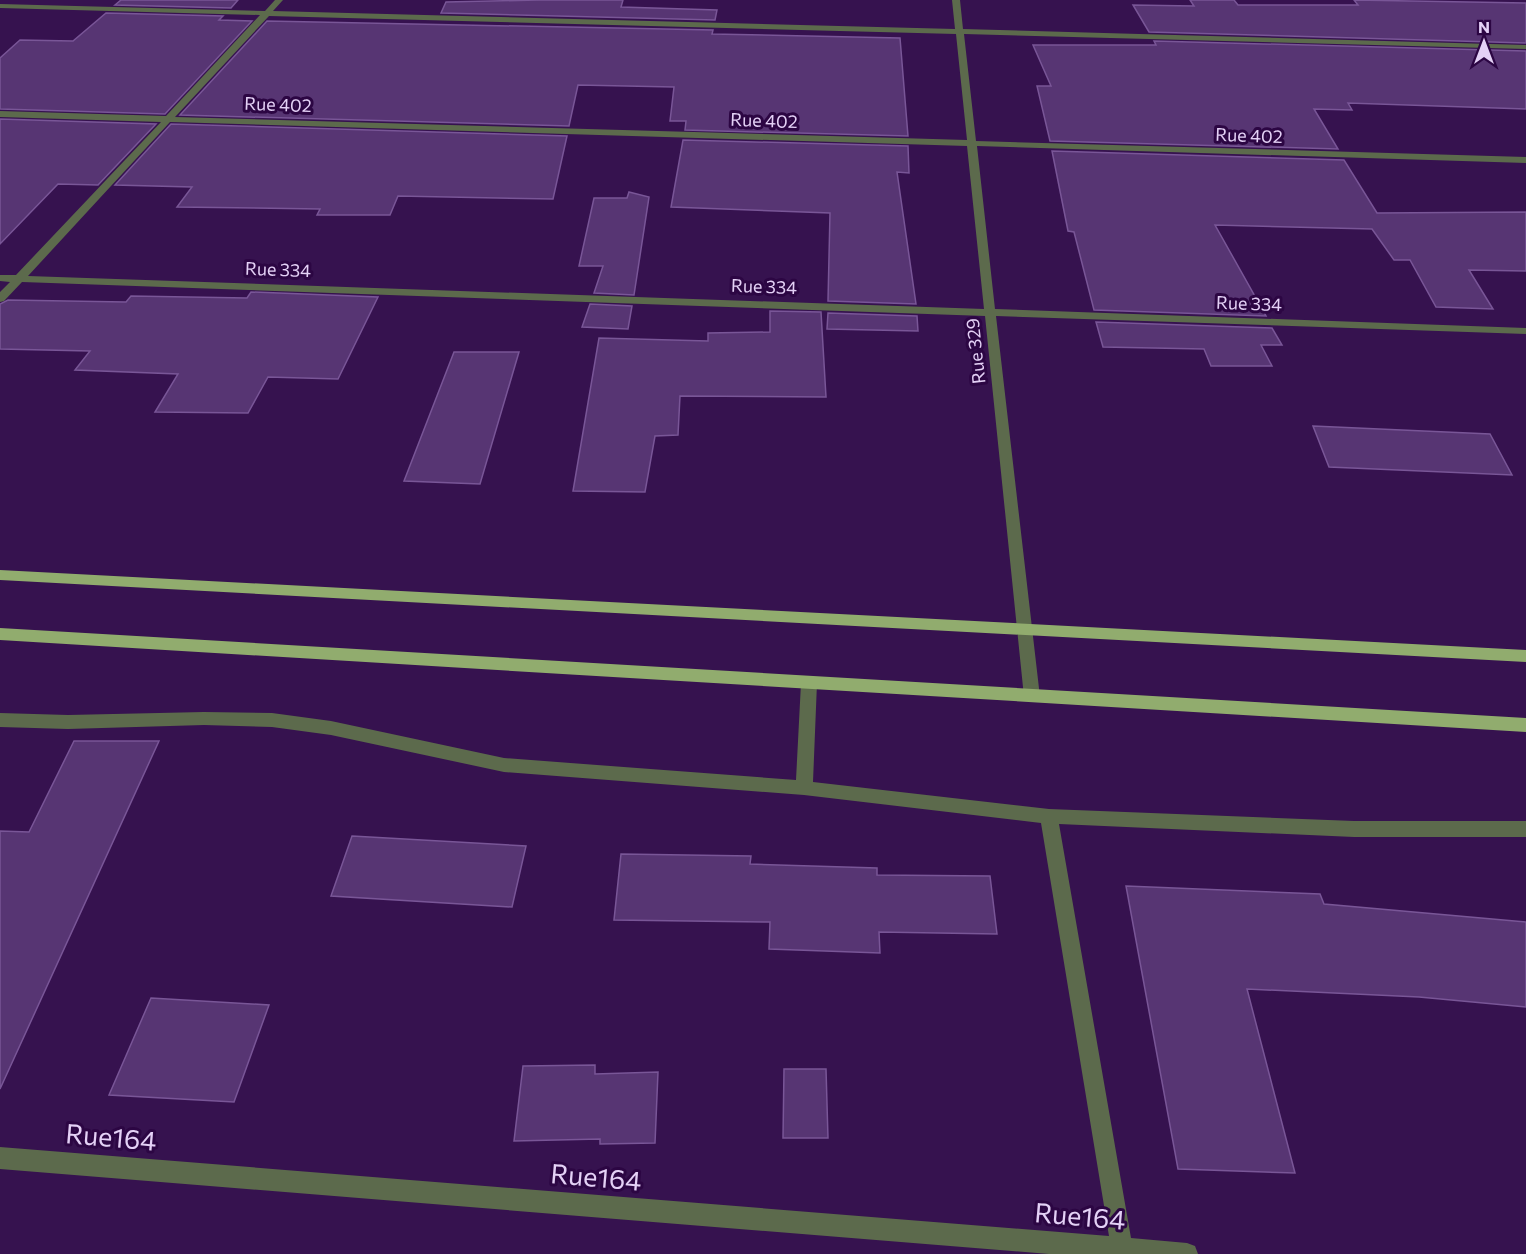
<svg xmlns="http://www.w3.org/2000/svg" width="1526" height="1254" viewBox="0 0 1526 1254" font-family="Commissioner,sans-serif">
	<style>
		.building { fill: #573573; stroke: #795697; stroke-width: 1.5 }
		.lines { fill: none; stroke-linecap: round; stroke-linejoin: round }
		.minor { fill: #5c6a4c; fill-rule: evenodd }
		.major { fill: #91ac6e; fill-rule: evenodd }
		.labels { text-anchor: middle; stroke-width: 6; stroke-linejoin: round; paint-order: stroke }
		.far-street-label { font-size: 18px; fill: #e4d1f6; stroke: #2c0643 }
		.near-street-label { font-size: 27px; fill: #e4d1f6; stroke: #2c0643 }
	</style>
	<rect width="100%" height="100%" fill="#36124f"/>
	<g class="building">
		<path d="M121,0H238L231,8L115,5Z"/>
		<path d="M538,0H623L621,7L717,10L715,20L441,13L446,2Z"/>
		<path d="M1190,0H1234L1238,5H1358L1354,0L1526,3V43L1149,32L1133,5L1194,6Z"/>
		<path d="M106,13L223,16L219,20L252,21L165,114L0,109V58L20,40L73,41Z"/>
		<path d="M267,21L713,30L712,34L900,38L908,136L685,130L686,121H670L674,87L578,85L569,126L180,115Z"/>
		<path d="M1154,41L1526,51V109L1348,103L1352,110L1314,109L1338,149L1050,141L1037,86H1051L1033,45H1156Z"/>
		<path d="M0,119L156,124L98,185L58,184L0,244Z"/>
		<path d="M171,124L567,136L553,199L398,196L390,215H317L320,209L177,207L192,187L115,185Z"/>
		<path d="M683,140L908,146L909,173L897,172L916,304L828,301L830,213L671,207Z"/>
		<path d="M1052,151L1344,160L1377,213L1526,212V271L1469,270L1493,309L1436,307L1410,260H1394L1372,229L1215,225L1266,316L1094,310L1074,232L1068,231Z"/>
		<path d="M629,192L649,197L634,295L594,293L603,266H579L594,198H627Z"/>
		<path d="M251,292L378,297L338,379L268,377L248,413L155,412L178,374L75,370L90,351L0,349V304L8,300L126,302L131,296L247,298Z"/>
		<path d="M590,304L632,306L628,329L582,327Z"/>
		<path d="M770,311L821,312L826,397L680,396L678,435L655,436L645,492L573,491L599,338L708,341V333L770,332Z"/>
		<path d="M828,313L917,316L918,331L827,329Z"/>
		<path d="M1096,322L1272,328L1282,345H1261L1272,366H1211L1204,349L1103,347Z"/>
		<path d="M454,352H519L480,484L404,481Z"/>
		<path d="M1313,426L1490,434L1512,475L1329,467Z"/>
		<path d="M74,741H159L0,1089V831L29,832Z"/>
		<path d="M352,836L526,846L512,907L331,896Z"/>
		<path d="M621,854L751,856L750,864L877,868V875L990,876L997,934L879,932L880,953L769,949L770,922L614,920Z"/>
		<path d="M1126,886L1320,894L1324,904L1526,922V1007L1419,997L1247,989L1295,1173L1178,1169Z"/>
		<path d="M151,998L269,1005L234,1102L109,1095Z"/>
		<path d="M595,1065V1074L658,1072L655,1143L600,1144V1139L514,1141L523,1066Z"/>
		<path d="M784,1069H826L828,1138H783Z"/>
	</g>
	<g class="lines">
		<g class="minor">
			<path d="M275,0H283L273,11L955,29L952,0H960L963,29L1526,45V49L964,34L976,141L1526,157V163L977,146L995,309L1526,328V334L996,316L1040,697L1038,701H1026L1024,697L985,316L22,282L4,301L0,302V292L10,282L0,281V275H16L161,122L0,117V111L166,116L260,15L0,8V4L265,11ZM269,16L956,34L967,140L175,117ZM170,122L967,146L984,309L28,276Z"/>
			<path d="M809,677L815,679L817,683L813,782L1049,809L1354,821H1526V837H1354L1059,824L1131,1238L1187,1243L1195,1246L1198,1254H1049L0,1169V1147L1109,1236L1041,823L804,795L504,772L331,735L272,727L204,725L68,729L0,727V713L68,715L204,712L272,713L331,721L504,758L796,780L801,683L803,679Z"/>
		</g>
		<g class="major">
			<path d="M0,570L1526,650V662L0,580Z"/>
			<path d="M0,628L1526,718V732L0,640Z"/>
		</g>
	</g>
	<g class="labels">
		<g class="far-street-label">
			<text transform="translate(278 105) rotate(2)" y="6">Rue 402</text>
			<text transform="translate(764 121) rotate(2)" y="6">Rue 402</text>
			<text transform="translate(1249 136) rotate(2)" y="6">Rue 402</text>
			<text transform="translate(278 270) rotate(2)" y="6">Rue 334</text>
			<text transform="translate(764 287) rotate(2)" y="6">Rue 334</text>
			<text transform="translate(1249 304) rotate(2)" y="6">Rue 334</text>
			<text transform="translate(976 351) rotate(-96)" y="6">Rue 329</text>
		</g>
		<g class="near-street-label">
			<text transform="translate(111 1138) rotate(5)" y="9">Rue164</text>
			<text transform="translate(596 1178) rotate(5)" y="9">Rue164</text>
			<text transform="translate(1080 1217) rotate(5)" y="9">Rue164</text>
		</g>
	</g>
	<g transform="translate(1484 42)" stroke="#2c0643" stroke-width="4.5" paint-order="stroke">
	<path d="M0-4.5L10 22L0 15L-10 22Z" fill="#e4d1f6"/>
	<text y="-9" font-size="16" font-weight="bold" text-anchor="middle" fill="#e4d1f6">N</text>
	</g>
</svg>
